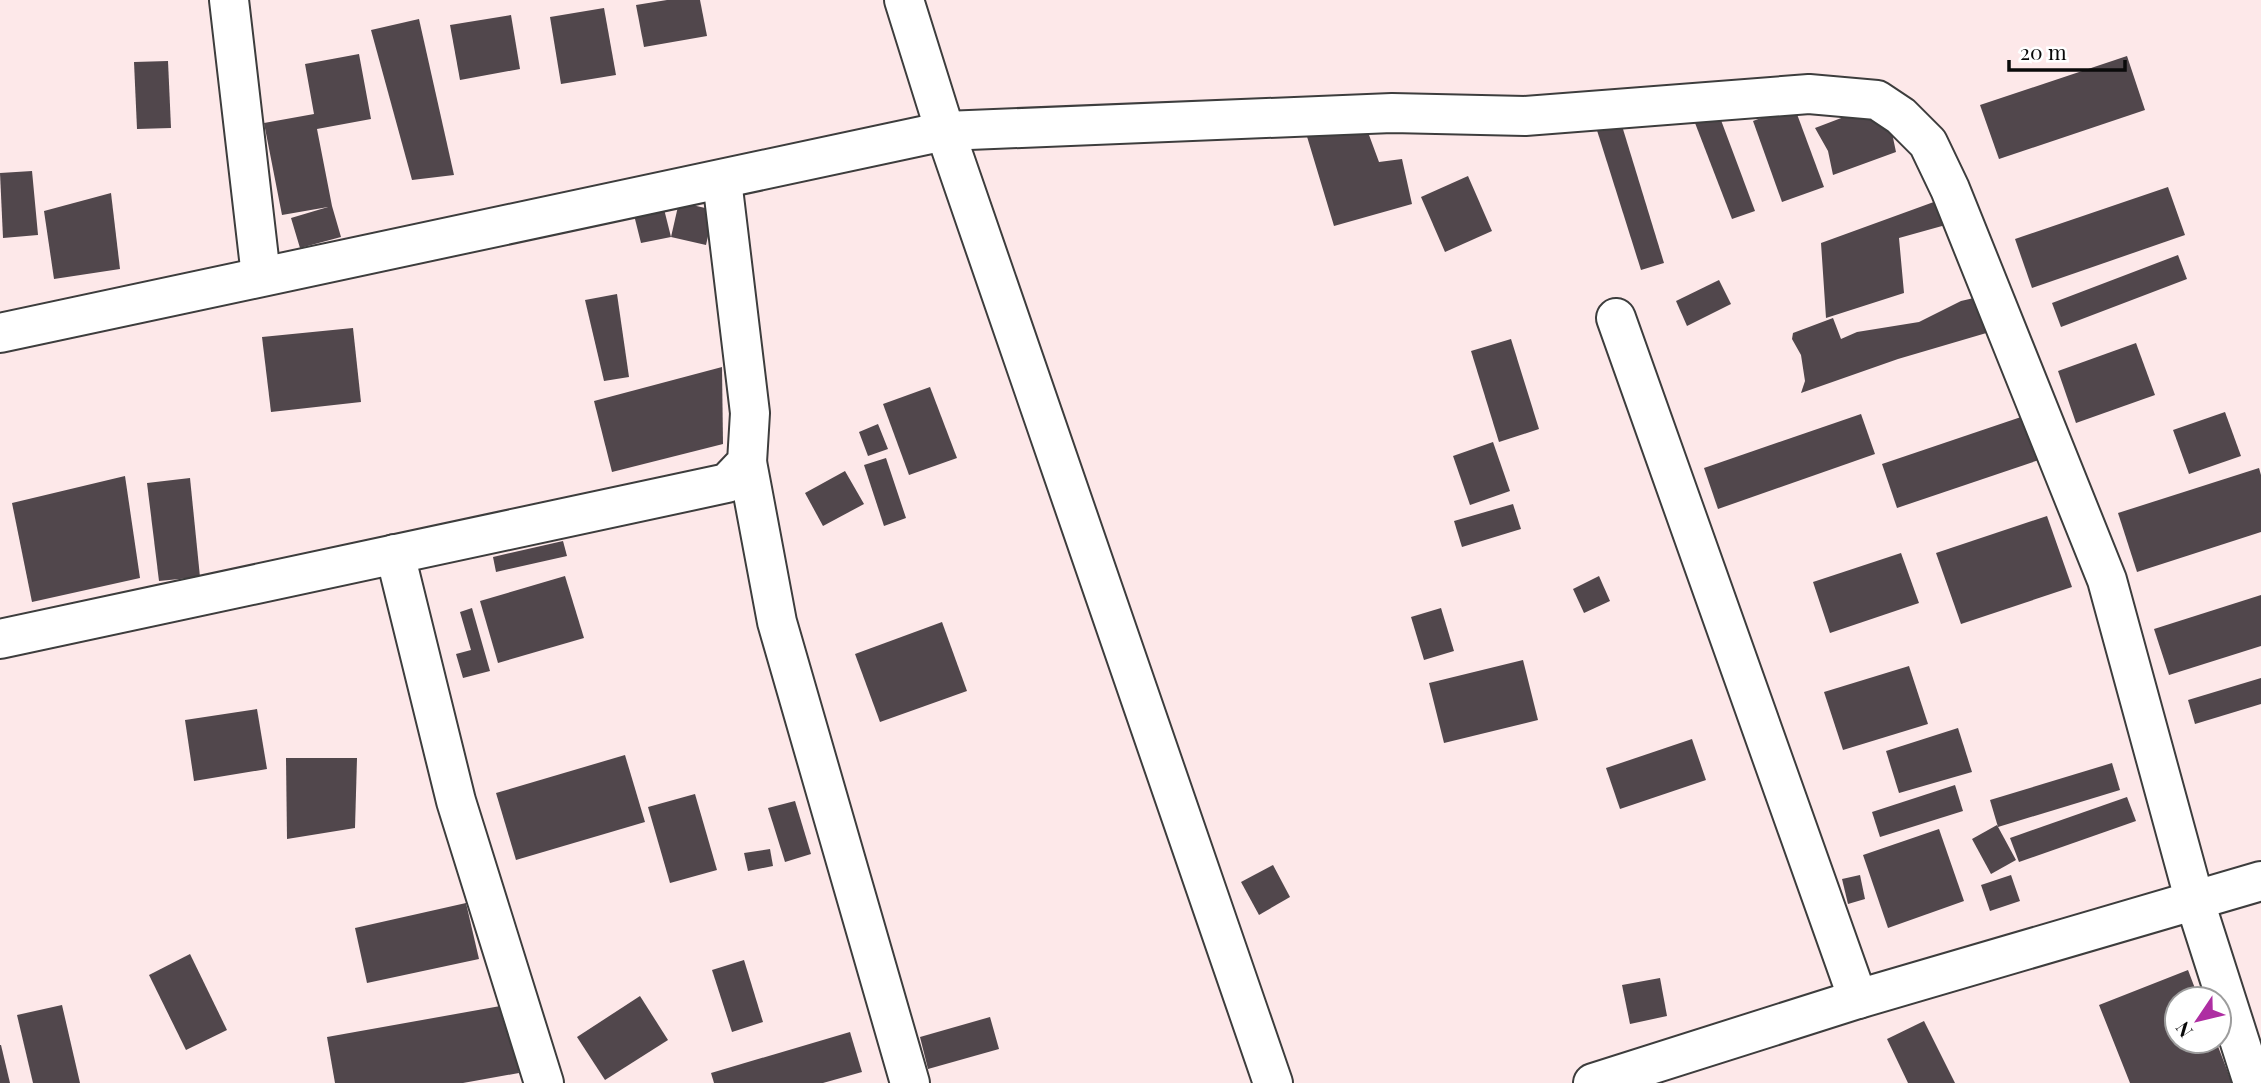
<svg xmlns="http://www.w3.org/2000/svg" width="2261" height="1083" viewBox="0 0 2261 1083" font-family="'Playfair Display',serif">
	<style>
		.building { fill: #51474c }
		.lines { fill: none; stroke-linecap: round; stroke-linejoin: round }
		.minor-casing { stroke: #3d3d3d; stroke-width: 42 }
		.minor { stroke: #fff; stroke-width: 38 }
	</style>
	<rect width="100%" height="100%" fill="#fde8e9"/>
	<g class="building">
		<path d="M667,0H700L707,36L644,47L636,5Z"/>
		<path d="M604,8L616,75L561,84L550,17Z"/>
		<path d="M511,15L520,69L460,80L450,25Z"/>
		<path d="M419,19L454,175L412,180L371,30Z"/>
		<path d="M359,54L371,119L317,129L332,206L341,237L300,248L291,218L328,207L282,215L264,123L314,114L305,64Z"/>
		<path d="M2127,56L2145,110L1999,159L1980,105Z"/>
		<path d="M168,61L171,128L137,129L134,62Z"/>
		<path d="M1709,88L1755,211L1732,219L1685,97Z"/>
		<path d="M1878,104L1891,128L1896,152L1833,175L1828,151L1815,128Z"/>
		<path d="M1794,106L1824,187L1782,202L1753,121Z"/>
		<path d="M1362,116L1379,162L1402,159L1412,204L1334,226L1302,120Z"/>
		<path d="M1619,116L1664,263L1641,270L1595,124Z"/>
		<path d="M32,171L38,235L3,238L0,173Z"/>
		<path d="M1468,176L1492,231L1445,252L1421,197Z"/>
		<path d="M2168,187L2185,235L2032,288L2015,239Z"/>
		<path d="M111,193L120,269L54,279L44,211Z"/>
		<path d="M1942,199L1960,221L1899,238L1904,293L1826,318L1821,243Z"/>
		<path d="M679,202L714,210L706,245L671,237Z"/>
		<path d="M664,209L671,237L641,243L634,215Z"/>
		<path d="M2178,255L2187,279L2061,327L2052,303Z"/>
		<path d="M1719,280L1731,304L1687,326L1676,301Z"/>
		<path d="M1995,293L2000,329L1898,359L1801,393L1805,381L1801,355L1792,339L1793,333L1833,318L1841,339L1857,332L1919,322L1961,301Z"/>
		<path d="M617,294L629,377L604,381L585,300Z"/>
		<path d="M353,328L361,402L271,412L262,337Z"/>
		<path d="M1511,339L1539,429L1499,442L1471,351Z"/>
		<path d="M2136,343L2155,395L2076,423L2058,371Z"/>
		<path d="M722,367L723,444L612,472L594,401Z"/>
		<path d="M930,387L957,458L909,475L883,404Z"/>
		<path d="M2225,412L2241,456L2189,474L2173,430Z"/>
		<path d="M1861,414L1875,454L1718,509L1704,468Z"/>
		<path d="M2024,416L2039,460L1897,508L1882,464Z"/>
		<path d="M878,424L888,449L868,456L859,432Z"/>
		<path d="M1493,442L1510,491L1470,505L1453,456Z"/>
		<path d="M886,458L906,518L884,526L864,465Z"/>
		<path d="M2259,468L2261,475V532L2137,572L2118,513Z"/>
		<path d="M845,471L864,504L823,526L805,493Z"/>
		<path d="M125,476L140,578L32,602L12,503Z"/>
		<path d="M190,478L200,577L159,581L147,483Z"/>
		<path d="M1513,504L1521,529L1462,547L1454,521Z"/>
		<path d="M2047,516L2072,587L1961,624L1936,553Z"/>
		<path d="M563,541L567,556L496,572L493,557Z"/>
		<path d="M1901,553L1919,603L1830,633L1813,582Z"/>
		<path d="M565,576L584,638L498,663L480,601Z"/>
		<path d="M1599,576L1610,601L1584,613L1573,589Z"/>
		<path d="M2261,595V646L2169,675L2154,629Z"/>
		<path d="M472,608L490,671L463,678L456,654L471,650L460,612Z"/>
		<path d="M1441,608L1454,651L1424,660L1411,617Z"/>
		<path d="M942,622L967,691L880,722L855,654Z"/>
		<path d="M1523,660L1538,720L1444,743L1429,683Z"/>
		<path d="M1909,666L1928,724L1843,750L1824,692Z"/>
		<path d="M2261,678V704L2195,724L2188,700Z"/>
		<path d="M257,709L267,769L194,781L185,720Z"/>
		<path d="M1958,728L1972,772L1899,793L1886,751Z"/>
		<path d="M1692,739L1706,780L1620,809L1606,768Z"/>
		<path d="M625,755L645,822L516,860L496,793Z"/>
		<path d="M286,758H357L355,828L287,839Z"/>
		<path d="M2112,763L2120,790L1998,827L1990,800Z"/>
		<path d="M1955,785L1963,811L1880,837L1872,812Z"/>
		<path d="M695,794L717,870L670,883L648,807Z"/>
		<path d="M2127,797L2136,821L2019,862L2010,838Z"/>
		<path d="M795,801L811,854L785,862L768,808Z"/>
		<path d="M1997,825L2016,860L1991,874L1972,839Z"/>
		<path d="M1939,829L1964,901L1888,928L1863,855Z"/>
		<path d="M770,849L773,866L748,871L744,853Z"/>
		<path d="M1273,865L1290,897L1259,915L1241,882Z"/>
		<path d="M1860,875L1865,899L1848,904L1842,879Z"/>
		<path d="M2011,875L2020,901L1990,911L1981,885Z"/>
		<path d="M466,903L479,959L367,983L355,928Z"/>
		<path d="M190,954L227,1030L186,1050L149,975Z"/>
		<path d="M744,960L763,1022L732,1032L712,970Z"/>
		<path d="M2188,970L2199,999H2177V1041H2216L2232,1083H2130L2099,1005Z"/>
		<path d="M1660,978L1667,1016L1630,1024L1622,985Z"/>
		<path d="M640,996L668,1040L605,1080L577,1037Z"/>
		<path d="M62,1005L80,1083H33L17,1015Z"/>
		<path d="M506,1005L519,1073L463,1083H335L327,1037Z"/>
		<path d="M990,1017L999,1049L928,1069L920,1037Z"/>
		<path d="M1924,1021L1955,1083H1908L1887,1039Z"/>
		<path d="M850,1032L862,1072L823,1083H714L711,1073Z"/>
		<path d="M0,1045H1L10,1083H0Z"/>
	</g>
	<g class="lines">
		<defs>
			<g id="minor">
				<path d="M229,0L261,276"/>
				<path d="M904,0L945,131L1273,1083"/>
				<path d="M1616,318L1858,999"/>
				<path d="M0,333L945,131L1392,113L1525,116L1809,94L1877,100L1901,116L1928,143L1950,189L2107,580L2195,902L2253,1083"/>
				<path d="M747,462L777,622L910,1083"/>
				<path d="M395,554L456,801L544,1083"/>
				<path d="M0,639L727,483L747,462L750,413L722,180"/>
				<path d="M1593,1083L1858,999L2261,881"/>
			</g>
		</defs>
		<use href="#minor" class="minor-casing"/>
		<use href="#minor" class="minor"/>
	</g>
	<g transform="translate(2198 1020) rotate(235)"><circle r="33" fill="#ffffff" stroke="#9d9d9d" stroke-width="2"/>
	<path d="M0-5L12 26L0 18L-12 26Z" fill="#ae2ea2"/>
	<text y="-10" font-size="19" font-weight="bold" text-anchor="middle" fill="#0a0a0a">N</text>
	</g>
	<path d="M2009 60v10h116v-10" fill="none" stroke="#0a0a0a" stroke-width="3.5"/>
	<text x="2020" y="60" font-size="21" fill="#0a0a0a" stroke="#ffffff" stroke-width="5" paint-order="stroke">20 m</text>
</svg>
